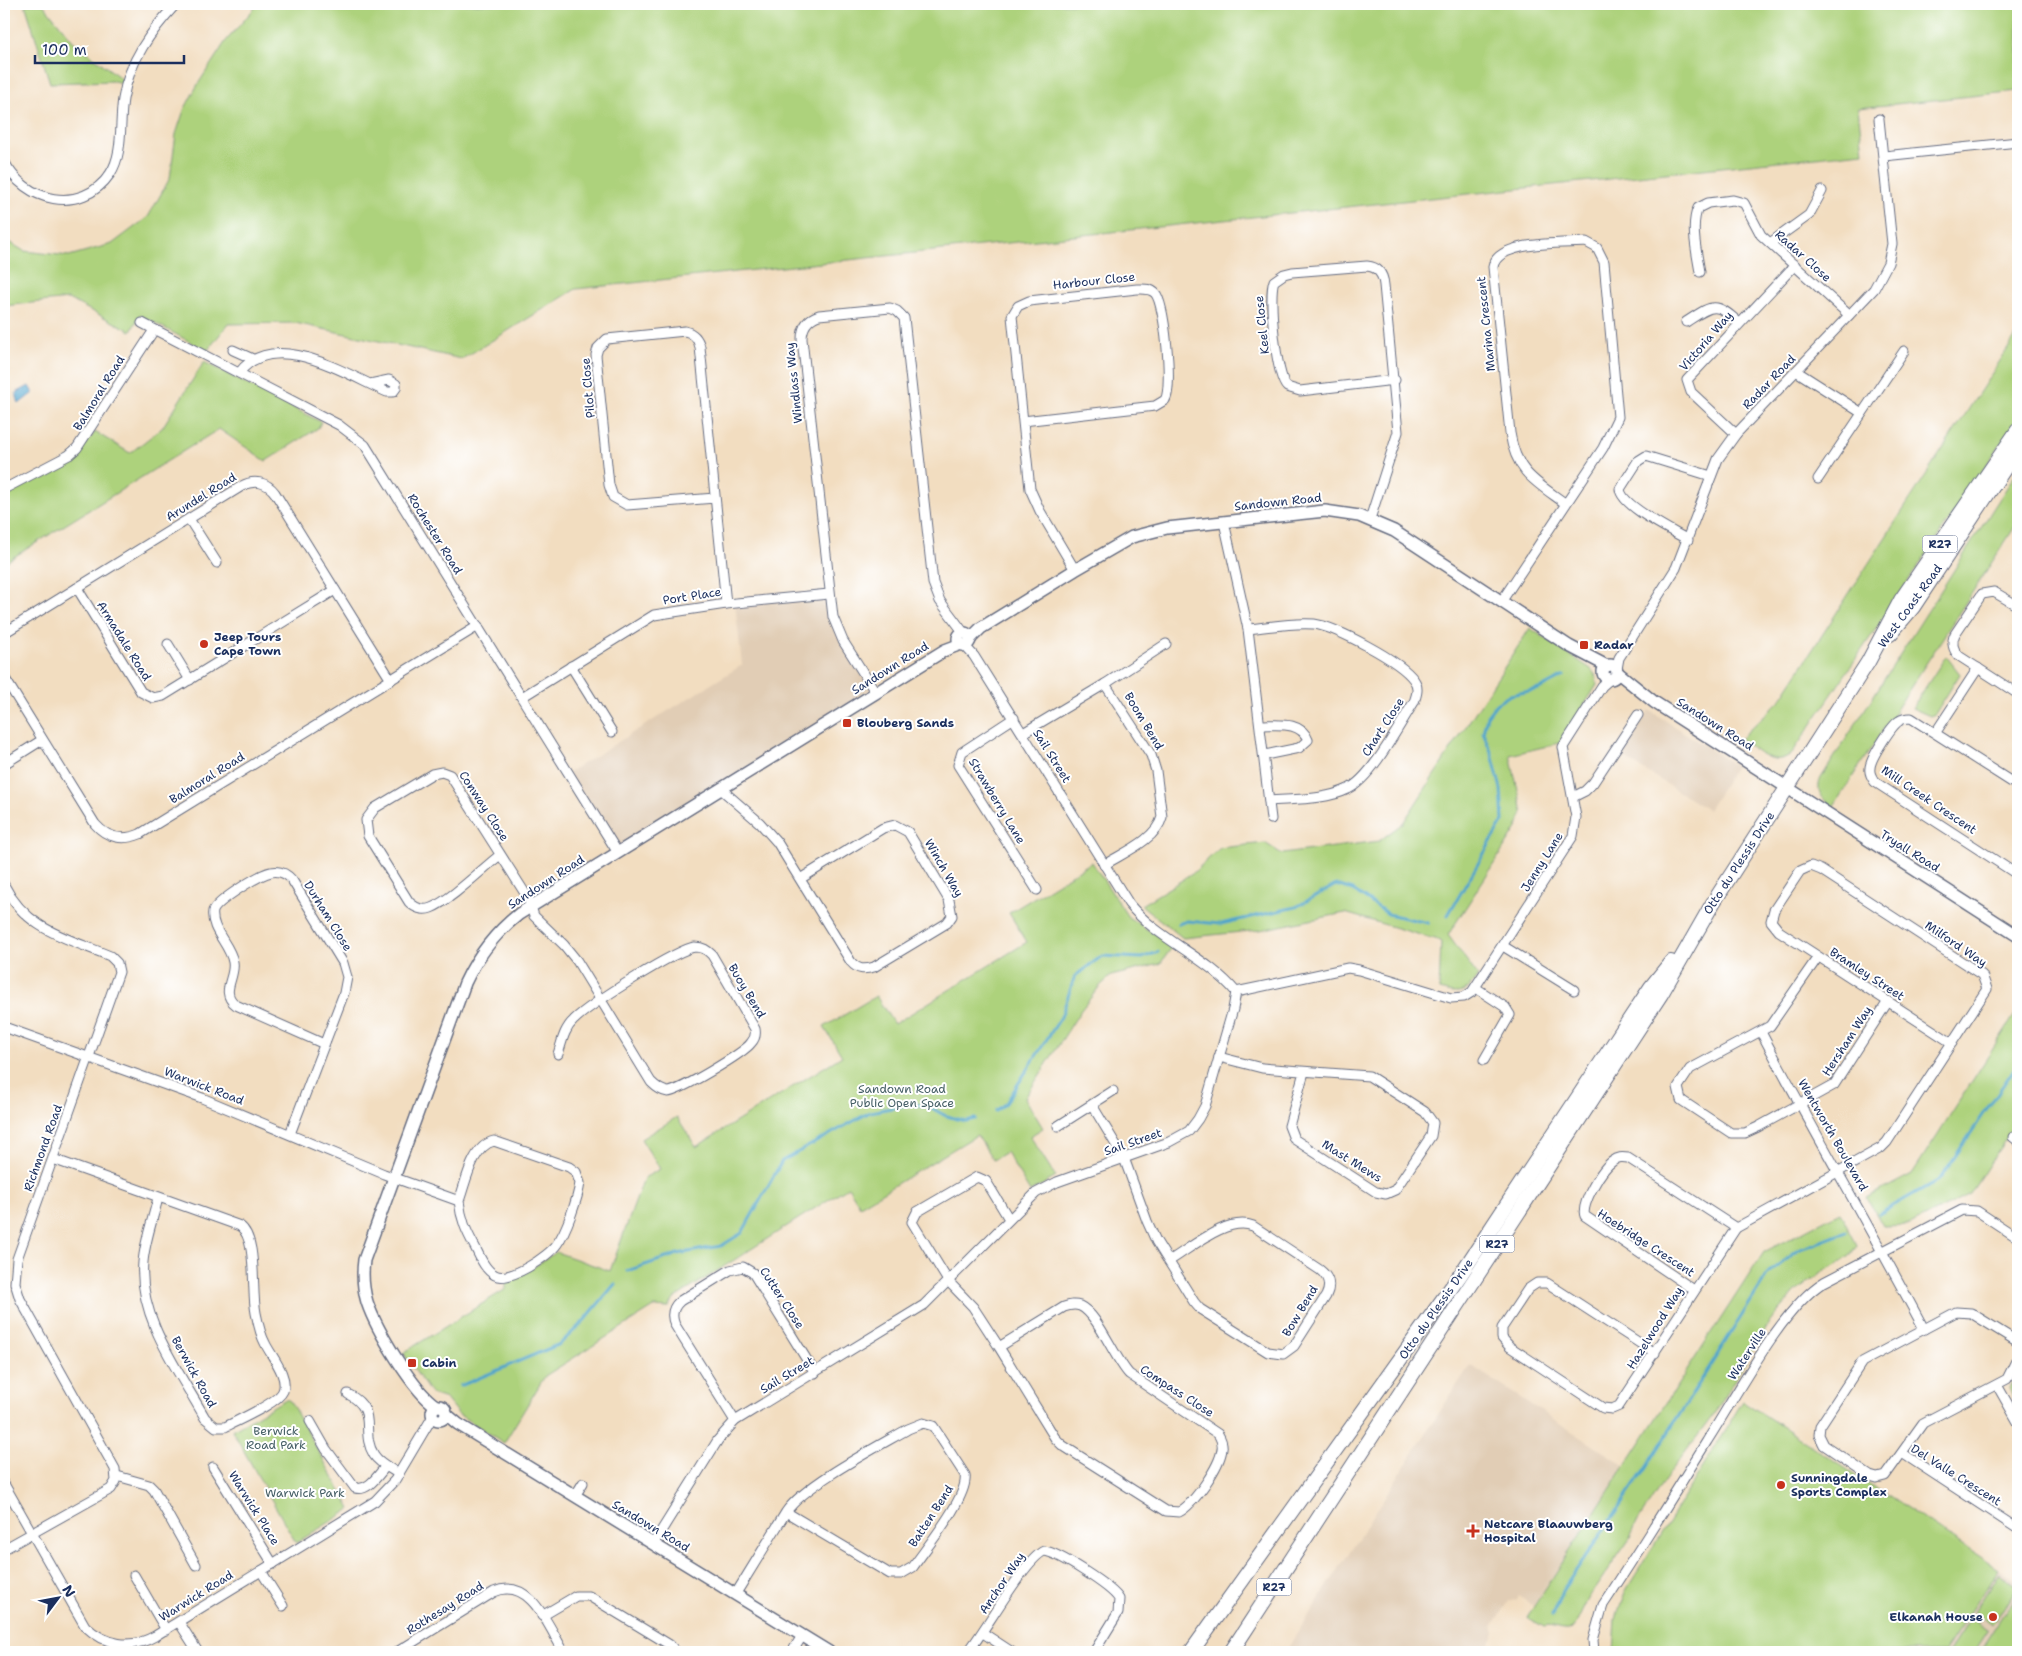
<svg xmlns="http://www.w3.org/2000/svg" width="2022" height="1656" viewBox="0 0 2022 1656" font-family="'Shantell Sans',sans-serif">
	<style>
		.built { fill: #e1cdb5 }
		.green { fill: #add27b; stroke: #64806c }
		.water { fill: #51a5cc; stroke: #366a95 }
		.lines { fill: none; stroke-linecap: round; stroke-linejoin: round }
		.stream { stroke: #51a5cc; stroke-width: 3 }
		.minor-casing { stroke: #666c80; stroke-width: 11 }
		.tertiary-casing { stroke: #666c80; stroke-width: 14 }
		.primary-casing { stroke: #666c80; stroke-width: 16 }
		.minor { stroke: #fff; stroke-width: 9 }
		.tertiary { stroke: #fff; stroke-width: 11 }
		.primary { stroke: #fff; stroke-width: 14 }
		.poi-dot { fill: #c8321e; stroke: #fff; stroke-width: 2 }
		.labels { text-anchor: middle; stroke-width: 4; stroke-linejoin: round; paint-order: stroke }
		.shield { fill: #fff; stroke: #5f6d8e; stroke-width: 1 }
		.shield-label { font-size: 11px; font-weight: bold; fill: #1b2f5e }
		.street-label { font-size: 12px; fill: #1b2f5e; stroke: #fff }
		.poi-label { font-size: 12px; font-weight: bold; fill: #1b2f5e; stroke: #fff; text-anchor: start }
		.park-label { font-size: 12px; fill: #476067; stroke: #fff }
	</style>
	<rect width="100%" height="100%" fill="#fff"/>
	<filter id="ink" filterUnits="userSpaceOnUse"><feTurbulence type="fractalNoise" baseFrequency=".02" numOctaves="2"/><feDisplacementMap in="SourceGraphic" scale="10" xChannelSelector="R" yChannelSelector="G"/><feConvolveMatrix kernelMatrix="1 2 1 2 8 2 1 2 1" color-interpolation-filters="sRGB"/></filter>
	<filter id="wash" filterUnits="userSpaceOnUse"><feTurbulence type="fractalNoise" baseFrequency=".0096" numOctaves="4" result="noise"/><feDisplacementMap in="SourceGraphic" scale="20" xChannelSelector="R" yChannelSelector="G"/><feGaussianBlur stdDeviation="1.12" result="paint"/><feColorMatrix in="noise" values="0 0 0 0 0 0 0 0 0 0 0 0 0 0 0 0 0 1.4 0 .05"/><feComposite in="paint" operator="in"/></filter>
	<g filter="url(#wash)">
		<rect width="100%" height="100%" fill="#f2ddc0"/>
		<g class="built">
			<path d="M828,595L832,617L876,694L618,853L568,773L742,665L735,603Z"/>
			<path d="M1649,710L1736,766L1708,810L1620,755Z"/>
			<path d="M1470,1365L1625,1466L1533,1606L1519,1596L1517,1600L1509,1601L1493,1625L1495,1634L1484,1652H1285Z"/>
			<path d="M1999,1569L2018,1581V1652H1945Z"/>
		</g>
		<g class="green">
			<path d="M25,4H43L73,41L123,80L121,83L114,81L50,83Z"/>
			<path d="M258,4H2018V91L1858,108L1863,152L576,289L462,359L295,323L228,324L207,351L140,315L131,331L68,299L4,306V239L24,251L69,256L112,244L148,217L170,178L176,134L184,110L198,84L226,41Z"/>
			<path d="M2018,333V418L1793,752C1775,770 1756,750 1740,739L1780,700Z"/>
			<path d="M204,362L321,422L318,428L266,461L219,429L4,563V495C38,476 72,465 95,432L130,453L162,428Z"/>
			<path d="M2018,470V522L1833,807C1822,799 1815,791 1821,778Z"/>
			<path d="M1530,628L1591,669L1596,676L1597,685L1560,743L1510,755L1523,812L1517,828L1448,935L1478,976C1465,994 1462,996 1439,990L1441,941L1345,913L1260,930L1183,938L1141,905L1192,874L1220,848L1265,843L1282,854L1379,841L1403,823Z"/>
			<path d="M1946,656L1960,674L1935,714L1930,716L1912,708Z"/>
			<path d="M1092,862L1128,917L1173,946L1160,964L1111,976L1100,986L1081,1010L1025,1098L1043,1128L1030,1136L1056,1177L1030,1192L1006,1152L993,1160L977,1135L860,1206L848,1187L675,1298L668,1308L654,1307L545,1376L504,1443L458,1414L446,1399L431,1394L403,1353L506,1289V1283L522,1275L556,1252L610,1271L644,1178L660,1169L641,1139L677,1117L696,1147L842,1056L824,1027L876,996L894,1024L1027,942L1009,913Z"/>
			<path d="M2018,1010V1120L1970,1194L1910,1225L1883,1226L1867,1198L1912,1174Z"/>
			<path d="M1840,1212L1857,1245L1849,1257L1822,1272L1796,1292L1770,1321L1714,1414L1663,1482L1638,1521L1629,1540L1589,1597L1574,1628C1561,1632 1555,1624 1544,1627L1527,1617L1764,1252Z"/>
			<path d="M2018,1369V1410L2009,1388Z"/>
			<path d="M286,1399L290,1401L351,1509L296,1543L232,1430Z"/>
			<path d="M1743,1401L1999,1569L1944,1652H1614L1616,1619L1625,1592Z"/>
			<path d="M1999,1573L2018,1586L1993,1624L1974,1612Z"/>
			<path d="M2018,1593V1652H1980Z"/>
			<path d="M1970,1618L1988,1631L1974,1652H1948Z"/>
			<path d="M104,1647L131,1650V1652H97Z"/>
		</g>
		<path class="water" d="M29,386L33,393L19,404L16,393Z"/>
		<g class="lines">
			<g class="stream">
				<path d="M1448,915L1503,821L1501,789L1492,754L1483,732L1487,716L1496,704L1510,695L1539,689L1564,676"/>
				<path d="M1178,924L1187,921L1221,924L1296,907L1336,885L1353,890L1388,914L1428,923"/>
				<path d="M996,1111L1006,1103L1061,1017L1075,976L1102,956L1142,958L1158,952"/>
				<path d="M1879,1214L1940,1179L2018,1063"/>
				<path d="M627,1271L678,1254L721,1246L742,1233L782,1161L870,1112L912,1104L928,1106L944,1115L957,1119L966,1121L975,1119"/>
				<path d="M460,1386L560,1344L583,1322L615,1284"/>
				<path d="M1553,1616L1562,1591L1646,1468L1768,1274L1800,1249L1846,1232"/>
			</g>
		</g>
	</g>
	<g filter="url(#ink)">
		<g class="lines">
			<defs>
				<g id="minor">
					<path d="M1884,156L2018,142"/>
					<path d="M4,161C24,202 81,216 110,174C124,153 119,123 123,99C129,61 151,31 176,4"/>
					<path d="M1770,243L1809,215L1822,191"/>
					<path d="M1700,272C1697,254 1690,225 1698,208L1708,203L1733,200L1744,203L1761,235L1849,315"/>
					<path d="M1686,322C1711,306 1715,300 1738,322"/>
					<path d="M142,323L339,425L365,445L618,853"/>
					<path d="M233,350L253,359"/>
					<path d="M1796,371L1862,413"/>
					<path d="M239,373C274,327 347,375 387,392H393L396,388V384L389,380L370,384"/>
					<path d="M1023,421L1155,406L1165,400C1173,388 1165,303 1155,293C1150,288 1144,289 1137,289L1029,301L1018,306L1012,316L1030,489L1040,511L1075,570"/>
					<path d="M1736,434L1691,392L1687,380L1795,265"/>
					<path d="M1818,479L1904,351"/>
					<path d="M4,489L69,455L77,448L154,330"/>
					<path d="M715,498L627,505L613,497L609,485L596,355L598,348L607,339L685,331C693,333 698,338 700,347L726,604"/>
					<path d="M189,519L217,563"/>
					<path d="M1370,519L1398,432L1384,285C1383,274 1378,267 1367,266L1292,272L1284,274L1274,281C1268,295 1276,377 1287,387L1300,391L1395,380"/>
					<path d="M1224,522L1248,629L1271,819"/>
					<path d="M1688,540C1673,531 1621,506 1620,489L1638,461L1646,456L1711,476"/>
					<path d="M77,588L141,692L153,698L163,696L335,590"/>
					<path d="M1501,602L1603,448L1618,417L1604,262L1597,248L1586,242C1564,244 1497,240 1493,267L1510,433C1516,473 1536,482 1566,504"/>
					<path d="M2018,606L1994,592L1982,594L1955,634C1951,642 1953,650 1959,656L2018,694"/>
					<path d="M1248,629C1270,627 1292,622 1314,624C1336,627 1401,661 1414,680C1419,687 1417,694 1414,702C1400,724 1371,779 1348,789C1326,800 1294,799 1269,801"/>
					<path d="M4,633L242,486C254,479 267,482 275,493L391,680"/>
					<path d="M168,644L190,680"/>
					<path d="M571,666L612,732"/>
					<path d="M1617,669L1619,658L1676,568L1718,459L1736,434L1874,289L1888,263L1892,244L1879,119"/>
					<path d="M4,677L95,824C107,838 123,841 140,834L478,626"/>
					<path d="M1105,684L1166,644"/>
					<path d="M876,693L843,641L833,617L802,339C802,327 807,319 819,315L890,308L897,311L904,318L933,583L940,601L964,633"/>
					<path d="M522,697L654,615L726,604L829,594"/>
					<path d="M1014,718L962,752L958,765L1037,890"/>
					<path d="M1261,725C1278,725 1301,721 1308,740L1299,748L1265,755"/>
					<path d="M1936,732L1978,668"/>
					<path d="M1023,733L1105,684L1151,755L1156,771L1162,817C1156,840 1123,853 1104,865"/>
					<path d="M4,764L42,740"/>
					<path d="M2018,786L1911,718C1907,718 1903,718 1899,721C1892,725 1870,759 1870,768C1869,773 1872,778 1875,782L2018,875"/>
					<path d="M721,789L760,823L777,842L851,962C858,970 864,970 874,967L947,923L952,916L949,900L908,832L895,825L883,828L800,879"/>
					<path d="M1573,797L1585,791L1593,783L1638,715"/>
					<path d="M500,855C482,869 451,900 431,908C423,911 415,908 409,902L368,836L366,820L375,808L432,774L442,772L450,775L528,898L534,916L564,945L577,961L651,1082C656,1087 661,1091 668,1092C678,1092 744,1053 751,1043C755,1039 756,1034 755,1029L712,955C707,950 703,947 695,947C677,949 589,1005 574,1020C564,1029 562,1042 558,1054"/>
					<path d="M4,885C26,930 67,938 110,956L117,963L119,972L17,1259L15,1283L20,1299L115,1469L116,1481L111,1489L4,1549"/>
					<path d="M1503,946L1574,990"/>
					<path d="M1818,957L1770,1026L1690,1069L1678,1087L1681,1100L1731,1133H1745L1758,1127L1834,1085L1887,1003"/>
					<path d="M1476,988L1505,1007L1510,1015L1484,1060"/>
					<path d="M1236,992L1348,968L1359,970L1451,998L1464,997L1472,992L1573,836L1576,817L1563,747L1602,686L1610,679"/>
					<path d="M4,1027L202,1098L384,1174L459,1201C466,1182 472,1146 494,1141L569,1167L576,1172L580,1183C578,1198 566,1232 557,1244C549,1256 509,1283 495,1275C485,1270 480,1257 475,1247C466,1231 461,1219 459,1201"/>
					<path d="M1761,1032C1814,1132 1871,1229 1924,1329"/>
					<path d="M1219,1057L1262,1068L1369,1076L1425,1112L1433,1123L1431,1136L1395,1190L1386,1194L1376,1192L1294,1139L1289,1126L1304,1072"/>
					<path d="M1092,1105L1124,1158L1147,1221L1156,1241L1194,1302L1200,1309L1268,1352L1283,1354L1294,1346L1326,1296C1331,1286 1329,1277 1320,1270L1253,1226C1227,1216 1191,1248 1169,1261"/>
					<path d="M1058,1126L1113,1091"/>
					<path d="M290,1134L344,993L347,977L343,963L292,880C287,874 280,870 271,872C260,874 217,901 213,911C210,930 230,944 233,962C236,978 219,992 236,1005L324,1044"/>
					<path d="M2013,1137L2018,1141"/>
					<path d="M53,1159L240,1226C258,1239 251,1290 256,1313C258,1323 260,1334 265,1343C271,1356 289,1376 283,1391C278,1403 238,1420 225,1427H216L205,1418C179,1371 138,1318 143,1262C145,1240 153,1219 158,1198"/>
					<path d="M1694,1290L1585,1216C1580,1205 1602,1168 1613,1161C1618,1157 1622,1157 1628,1158L1736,1228"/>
					<path d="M2018,1342L1971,1313L1956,1312L1862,1362L1820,1426L1819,1435L1824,1445L1870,1476L1877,1478L1885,1476L1923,1423L2007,1379L2018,1357"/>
					<path d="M999,1347L1064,1307C1070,1305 1074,1304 1080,1306C1098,1314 1114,1358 1129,1374L1218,1434C1221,1439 1223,1444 1222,1449C1220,1466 1194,1504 1179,1512L1166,1511L1062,1445L1055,1438L999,1347L973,1307L948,1281L912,1222L917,1212L977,1177L986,1181L1009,1219"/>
					<path d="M1655,1353L1547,1283H1537L1528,1289L1502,1328V1338L1510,1347L1603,1408L1612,1409L1619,1406L1736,1228L1881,1148L1887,1142L1987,989L1982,975L1821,870L1811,866L1800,871L1774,910L1771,921L1779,931L1952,1043"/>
					<path d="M1997,1385L2018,1422"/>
					<path d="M348,1394C380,1411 359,1431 374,1455C379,1463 391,1469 399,1474"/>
					<path d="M310,1421L326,1449L355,1488C368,1492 378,1475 386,1466"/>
					<path d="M735,1421L675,1325C671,1316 672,1308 680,1301L730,1270L743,1267L753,1273L815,1373"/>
					<path d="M1902,1453L2018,1529"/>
					<path d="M213,1467L273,1564"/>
					<path d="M117,1476L149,1485L154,1490L196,1565"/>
					<path d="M4,1484L85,1626C105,1645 131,1650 155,1636L375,1501L395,1480L433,1416"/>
					<path d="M575,1496L583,1483"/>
					<path d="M653,1544L718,1440L735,1421L924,1305L1036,1193L1057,1182L1169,1142L1189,1131L1198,1119L1205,1106L1233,1009L1236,992C1206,956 1158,940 1129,904L974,656L964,645"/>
					<path d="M261,1571L283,1606"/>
					<path d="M134,1575L166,1630"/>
					<path d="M735,1595L786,1512C804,1485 877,1447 908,1429L923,1423L933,1426L965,1475C969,1496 926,1548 913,1567L901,1574H890L786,1512"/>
					<path d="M542,1616L576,1596H589L670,1645L676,1652"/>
					<path d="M179,1622L198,1652"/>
					<path d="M983,1633L1012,1652"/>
					<path d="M397,1652L494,1592C531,1576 549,1628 564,1652"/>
					<path d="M792,1652L802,1636"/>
					<path d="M968,1652C985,1631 1025,1559 1044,1551C1058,1552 1112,1587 1119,1599L1118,1613L1094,1652"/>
					<path d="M1594,1652L1593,1640L1603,1605C1639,1551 1673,1496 1707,1441C1735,1398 1782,1307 1824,1282L1962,1210L1977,1211L2018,1238"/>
				</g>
				<g id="tertiary">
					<circle cx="964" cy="639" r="6"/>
					<path d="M970,639L981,628L1075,570L1132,537L1167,528L1325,511L1359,516L1394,531L1569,646L1607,666"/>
					<circle cx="1610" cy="672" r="7"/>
					<path d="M1617,672L1654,702L2018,936"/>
					<path d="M436,1406C413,1391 376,1329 367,1302C363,1288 362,1275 364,1260L465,983C478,955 495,933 519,914L945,650L961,644"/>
					<circle cx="439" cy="1413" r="7"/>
					<path d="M446,1414L458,1424L829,1652"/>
				</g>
				<g id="primary">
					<path d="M1890,634L1913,607L2018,448"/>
					<path d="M1191,1652L1461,1274L1651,987L1671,962"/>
					<path d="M1231,1652L1661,994L1713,903L1868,662L1901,600L2018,430"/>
				</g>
			</defs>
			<use href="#minor" class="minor-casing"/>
			<use href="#tertiary" class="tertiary-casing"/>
			<use href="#primary" class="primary-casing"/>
			<use href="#minor" class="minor"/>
			<use href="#tertiary" class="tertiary"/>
			<use href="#primary" class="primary"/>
		</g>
	</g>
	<g class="poi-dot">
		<circle cx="204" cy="644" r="5"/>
		<rect x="1579" y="640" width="10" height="10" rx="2.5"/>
		<rect x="842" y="718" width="10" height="10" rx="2.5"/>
		<rect x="407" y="1358" width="10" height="10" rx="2.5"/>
		<circle cx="1781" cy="1485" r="5"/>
		<path d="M1470.5 1523.5h5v5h5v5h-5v5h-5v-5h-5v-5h5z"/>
		<circle cx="1993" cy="1617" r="5"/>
	</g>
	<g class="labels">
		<g class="shield">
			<rect x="1922.5" y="535.5" width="35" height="17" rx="4"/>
			<rect x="1479.5" y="1235.5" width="35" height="17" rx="4"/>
			<rect x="1256.5" y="1578.5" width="35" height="17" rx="4"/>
		</g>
		<g class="shield-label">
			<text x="1940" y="548">R27</text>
			<text x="1497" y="1248">R27</text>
			<text x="1274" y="1591">R27</text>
		</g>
		<g class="street-label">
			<text transform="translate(1803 256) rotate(42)" y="4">Radar Close</text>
			<text transform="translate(1094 281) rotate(-6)" y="4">Harbour Close</text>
			<text transform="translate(1486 324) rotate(-96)" y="4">Marina Crescent</text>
			<text transform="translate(1262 325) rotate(-96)" y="4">Keel Close</text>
			<text transform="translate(1706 341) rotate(-49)" y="4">Victoria Way</text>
			<text transform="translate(1769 382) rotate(-46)" y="4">Radar Road</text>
			<text transform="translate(794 383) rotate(-96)" y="4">Windlass Way</text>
			<text transform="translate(588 388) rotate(-95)" y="4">Pilot Close</text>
			<text transform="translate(99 393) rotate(-58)" y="4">Balmoral Road</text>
			<text transform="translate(201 497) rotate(-32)" y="4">Arundel Road</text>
			<text transform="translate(1278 502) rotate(-6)" y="4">Sandown Road</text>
			<text transform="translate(435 534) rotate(58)" y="4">Rochester Road</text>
			<text transform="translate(692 596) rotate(-9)" y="4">Port Place</text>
			<text transform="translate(1910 606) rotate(-54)" y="4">West Coast Road</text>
			<text transform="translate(124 641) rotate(58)" y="4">Armadale Road</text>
			<text transform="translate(890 668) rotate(-32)" y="4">Sandown Road</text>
			<text transform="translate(1144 721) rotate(59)" y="4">Boom Bend</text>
			<text transform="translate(1715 724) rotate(32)" y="4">Sandown Road</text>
			<text transform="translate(1383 727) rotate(-57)" y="4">Chart Close</text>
			<text transform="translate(1052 756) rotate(58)" y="4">Sail Street</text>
			<text transform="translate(207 778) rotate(-32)" y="4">Balmoral Road</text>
			<text transform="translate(1929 800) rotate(34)" y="4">Mill Creek Crescent</text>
			<text transform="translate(997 801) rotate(59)" y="4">Strawberry Lane</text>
			<text transform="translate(484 806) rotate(57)" y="4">Conway Close</text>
			<text transform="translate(1910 851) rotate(32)" y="4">Tryall Road</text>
			<text transform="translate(1542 862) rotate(-58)" y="4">Jenny Lane</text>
			<text transform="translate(1739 863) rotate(-57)" y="4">Otto du Plessis Drive</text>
			<text transform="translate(944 868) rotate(60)" y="4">Winch Way</text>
			<text transform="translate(546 882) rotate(-33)" y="4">Sandown Road</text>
			<text transform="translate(328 916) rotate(58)" y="4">Durham Close</text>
			<text transform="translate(1956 944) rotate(34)" y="4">Milford Way</text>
			<text transform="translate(1867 974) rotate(33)" y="4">Bramley Street</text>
			<text transform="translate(747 991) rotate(59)" y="4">Buoy Bend</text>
			<text transform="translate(1847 1041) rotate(-57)" y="4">Hersham Way</text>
			<text transform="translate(204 1086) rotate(21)" y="4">Warwick Road</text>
			<text transform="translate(1833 1135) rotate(60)" y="4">Wentworth Boulevard</text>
			<text transform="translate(1133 1142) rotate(-19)" y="4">Sail Street</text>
			<text transform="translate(43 1148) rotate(-70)" y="4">Richmond Road</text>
			<text transform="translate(1352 1161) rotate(32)" y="4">Mast Mews</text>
			<text transform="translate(1646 1243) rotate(33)" y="4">Hoebridge Crescent</text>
			<text transform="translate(782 1298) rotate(57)" y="4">Cutter Close</text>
			<text transform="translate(1436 1309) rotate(-55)" y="4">Otto du Plessis Drive</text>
			<text transform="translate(1300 1311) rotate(-59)" y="4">Bow Bend</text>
			<text transform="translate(1655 1328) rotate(-58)" y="4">Hazelwood Way</text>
			<text transform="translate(1747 1354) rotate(-57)" y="4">Waterville</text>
			<text transform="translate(194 1372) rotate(61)" y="4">Berwick Road</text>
			<text transform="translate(787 1375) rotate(-31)" y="4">Sail Street</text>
			<text transform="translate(1177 1391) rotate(33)" y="4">Compass Close</text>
			<text transform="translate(1956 1475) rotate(32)" y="4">Del Valle Crescent</text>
			<text transform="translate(254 1508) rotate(58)" y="4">Warwick Place</text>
			<text transform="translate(931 1516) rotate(-57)" y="4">Batten Bend</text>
			<text transform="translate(651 1526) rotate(31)" y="4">Sandown Road</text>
			<text transform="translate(1002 1583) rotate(-56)" y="4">Anchor Way</text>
			<text transform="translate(196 1596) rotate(-32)" y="4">Warwick Road</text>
			<text transform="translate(445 1608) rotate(-32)" y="4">Rothesay Road</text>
		</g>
		<g class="poi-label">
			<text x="214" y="641">Jeep Tours<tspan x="214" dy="14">Cape Town</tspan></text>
			<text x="1594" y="649">Radar</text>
			<text x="857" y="727">Blouberg Sands</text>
			<text x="422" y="1367">Cabin</text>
			<text x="1791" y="1482">Sunningdale<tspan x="1791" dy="14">Sports Complex</tspan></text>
			<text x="1484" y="1528">Netcare Blaauwberg<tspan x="1484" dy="14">Hospital</tspan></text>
			<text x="1983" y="1621" text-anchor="end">Elkanah House</text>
		</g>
		<g class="park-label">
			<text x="902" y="1093">Sandown Road<tspan x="902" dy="14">Public Open Space</tspan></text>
			<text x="276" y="1435">Berwick<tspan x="276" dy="14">Road Park</tspan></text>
			<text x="305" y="1497">Warwick Park</text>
		</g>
	</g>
	<rect width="2022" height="1656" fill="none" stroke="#fff" stroke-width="20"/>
	<g transform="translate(58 1598) rotate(58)" stroke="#ffffff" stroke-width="4" paint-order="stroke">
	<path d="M0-4L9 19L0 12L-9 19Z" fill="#1b2f5e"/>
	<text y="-8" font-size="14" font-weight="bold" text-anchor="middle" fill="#1b2f5e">N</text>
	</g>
	<path d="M35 55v8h149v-8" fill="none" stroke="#1b2f5e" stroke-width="2.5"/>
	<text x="42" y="55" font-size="15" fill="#1b2f5e" stroke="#ffffff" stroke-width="4" paint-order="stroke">100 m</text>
</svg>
